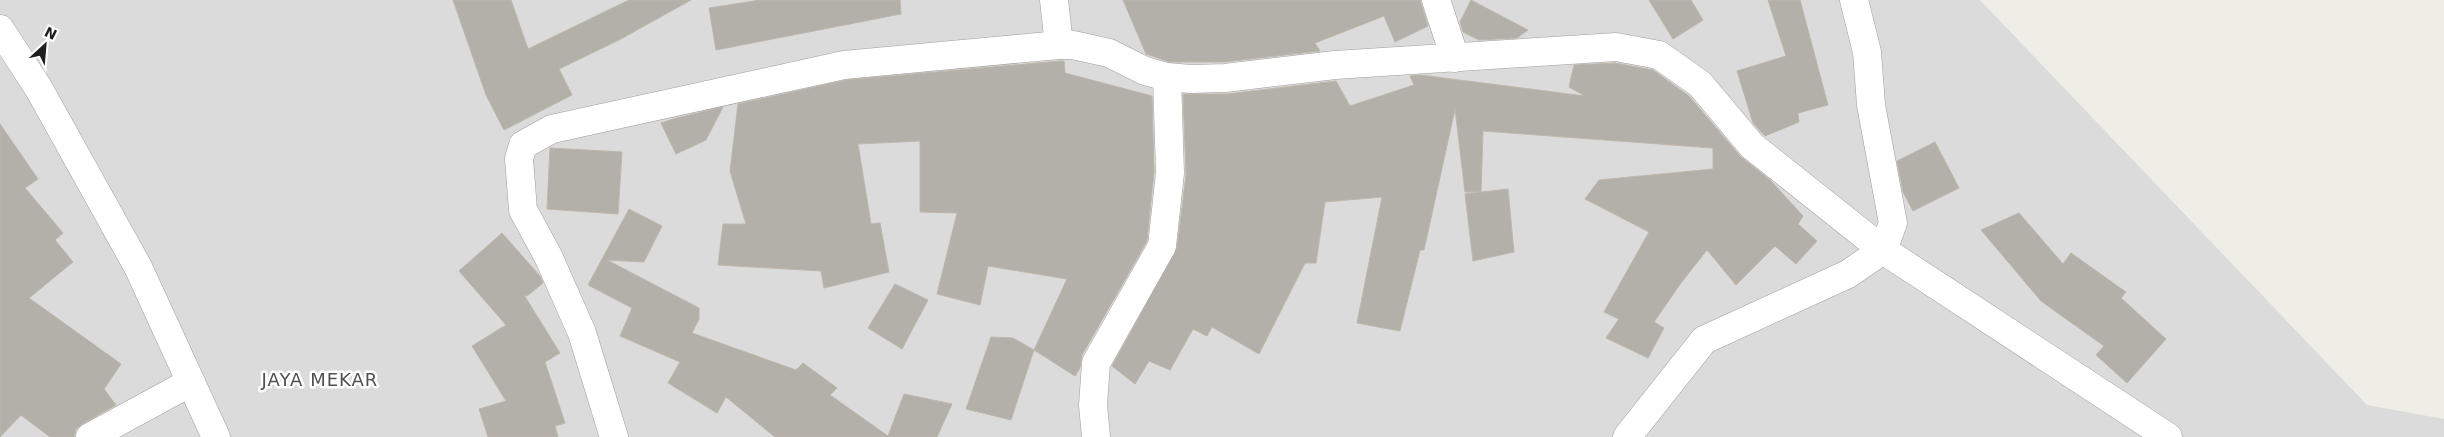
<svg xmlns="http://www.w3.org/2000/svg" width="2444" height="437" viewBox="0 0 2444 437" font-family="'DejaVu Sans',sans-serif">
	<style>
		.residential { fill: #dcdbdb }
		.building { fill: #b3afa9; stroke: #beb6aa }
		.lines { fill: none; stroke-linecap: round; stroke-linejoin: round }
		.minor-casing { stroke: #9f9f9f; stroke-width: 29 }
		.minor { stroke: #fff; stroke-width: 28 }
		.labels { text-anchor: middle; stroke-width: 5; stroke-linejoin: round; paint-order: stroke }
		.quarter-label { font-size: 18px; letter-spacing: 1px; fill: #515151; stroke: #fff }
	</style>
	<rect width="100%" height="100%" fill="#eeede6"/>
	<path class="residential" d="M0,0H1980L2367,405L2444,419V437H0Z"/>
	<g class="building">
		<path d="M453,0H511L528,49L629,0H691L619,40L559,69L572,95L504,130L486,95Z"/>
		<path d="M760,0H900L901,14L716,50L709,8Z"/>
		<path d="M1123,0H1420L1428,26L1395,42L1384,16L1315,43L1320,51L1224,62H1170L1146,54Z"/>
		<path d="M1471,0L1528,30L1517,38L1479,40L1463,32L1460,22Z"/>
		<path d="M1649,0H1691L1703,20L1673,39Z"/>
		<path d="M1768,0H1800L1828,105L1798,113L1799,122L1765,136L1753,123L1737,71L1786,56Z"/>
		<path d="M1060,61H1064L1065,73L1152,96L1154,172L1147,241L1082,355L1080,368L1075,376L1034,350L1067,279L988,266L980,305L937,294L957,213L920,212V141L858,144L871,224L880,223L889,272L824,288L821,271L718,265L723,224H746L730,171L738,104L846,80Z"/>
		<path d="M1615,63L1653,70L1689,96L1740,156L1770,180L1803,216L1798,224L1817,241L1796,264L1775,246L1736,285L1707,250L1681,283L1654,322L1664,328L1648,358L1606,338L1619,319L1604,312L1649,232L1585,199L1599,180L1713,169V148L1483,131L1481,192H1465L1455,109L1424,250H1420L1400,331L1357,323L1382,197L1325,202L1316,263H1305L1259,354L1212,327L1207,336L1193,329L1170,370L1149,361L1135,384L1112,366L1177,248L1186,175L1183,94H1227L1336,81L1350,106L1414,85L1410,76L1420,75L1585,96L1569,87L1574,65Z"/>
		<path d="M723,107L706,140L676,154L661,123L673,119Z"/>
		<path d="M0,124L38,179L25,188L63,233L55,240L73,262L29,298L121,364L104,389L116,405L82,424L76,429L74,437H50L21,415L0,437Z"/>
		<path d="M1935,142L1959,188L1913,211L1903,192L1897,161Z"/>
		<path d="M550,148L622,152L618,214L547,209Z"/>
		<path d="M1508,189L1514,252L1473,261L1465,194Z"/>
		<path d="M629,209L662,226L644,262L607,260L699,308V319L692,333L796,370L803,363L837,388L830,395L888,436L904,394L952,404L937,437H775L726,397L717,413L668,383L680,362L620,336L632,308L588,285Z"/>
		<path d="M2019,213L2063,264L2071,253L2126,292L2121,298L2166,339L2127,383L2096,355L2104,346L2041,301L1981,230Z"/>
		<path d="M502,233L540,276L543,283L527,296L524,295L560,353L545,362L565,423L555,426L558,437H488L479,409L506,401L472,346L506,325L459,271Z"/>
		<path d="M895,284L928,300L902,349L868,328Z"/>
		<path d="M991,337L1013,338L1034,350L1011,420L966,409Z"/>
	</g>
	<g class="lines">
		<defs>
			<g id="minor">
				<path d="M1054,0L1059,45"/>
				<path d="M1436,0L1455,58"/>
				<path d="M0,29L39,89L138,267L216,437"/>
				<path d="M90,437L191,382"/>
				<path d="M614,437L582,333L549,258L523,210L519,159L523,145L552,129L844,65L1059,45H1073L1109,53L1145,71L1167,77L1191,79L1225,78L1335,65L1616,47L1659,55L1700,84L1752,146L1883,250L2168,437"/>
				<path d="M1096,437L1093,405L1096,363L1162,246L1170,173L1167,77"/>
				<path d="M1627,437L1704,340L1848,274L1883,250L1893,223L1871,105L1867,52L1854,0"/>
			</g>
		</defs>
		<use href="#minor" class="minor-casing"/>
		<use href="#minor" class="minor"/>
	</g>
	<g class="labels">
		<g class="quarter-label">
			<text x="320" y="386">JAYA MEKAR</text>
		</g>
	</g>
	<g transform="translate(45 45) rotate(26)" stroke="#ffffff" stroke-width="4" paint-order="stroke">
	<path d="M0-4L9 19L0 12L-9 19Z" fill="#1e1e1e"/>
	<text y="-8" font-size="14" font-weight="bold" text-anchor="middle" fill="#1e1e1e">N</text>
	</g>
</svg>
